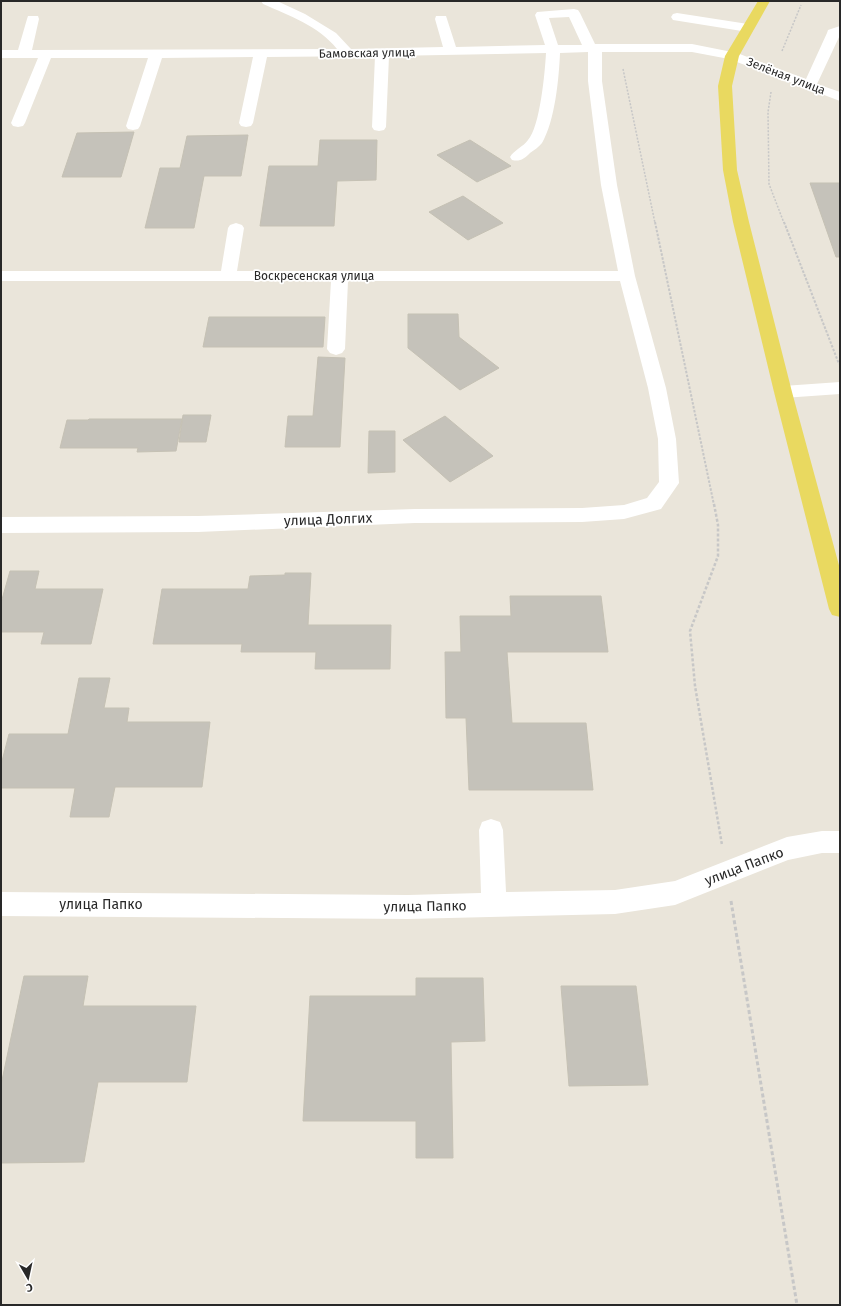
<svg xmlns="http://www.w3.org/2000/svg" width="841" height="1306" viewBox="0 0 841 1306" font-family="'Fira Sans',sans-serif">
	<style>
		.building { fill: #c5c2ba; stroke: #c5c1b4 }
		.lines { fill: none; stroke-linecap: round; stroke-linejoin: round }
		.path-far3 { stroke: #c7c7c7; stroke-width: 1.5; stroke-dasharray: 2 1.5; stroke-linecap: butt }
		.path-far2 { stroke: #c7c7c7; stroke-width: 2; stroke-dasharray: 2.5 1.5; stroke-linecap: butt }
		.path-far1 { stroke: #c7c7c7; stroke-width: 2.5; stroke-dasharray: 3 2; stroke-linecap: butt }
		.path { stroke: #c7c7c7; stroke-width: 3; stroke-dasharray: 4 2.5; stroke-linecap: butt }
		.minor { fill: #fff; fill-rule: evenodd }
		.major { fill: #e9d960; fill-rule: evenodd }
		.labels { text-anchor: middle; stroke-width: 3.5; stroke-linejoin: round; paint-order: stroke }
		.far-street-label { font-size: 12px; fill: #282828; stroke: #fff }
		.street-label { font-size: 14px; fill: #282828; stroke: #fff }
	</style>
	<rect width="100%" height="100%" fill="#eae5da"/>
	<g class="building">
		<path d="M134,132L121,177H62L77,133Z"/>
		<path d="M248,135L241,176H204L194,228H145L160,168H180L187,136Z"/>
		<path d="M320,140H377L376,180L337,181L334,226H260L269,166H318Z"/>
		<path d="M470,140L511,166L477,182L437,155Z"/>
		<path d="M810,183H840V257H836Z"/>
		<path d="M463,196L503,223L468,240L429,212Z"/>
		<path d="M408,314H458L459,337L499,368L460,390L408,348Z"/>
		<path d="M209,317H325L323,347H203Z"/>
		<path d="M318,357L345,358L340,447H285L288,416H313Z"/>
		<path d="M183,415H211L206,442H179Z"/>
		<path d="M445,416L493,456L450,482L403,440Z"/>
		<path d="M89,419H182L176,451L137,452L138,448H60L67,420H88Z"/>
		<path d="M369,431H395V472L368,473Z"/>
		<path d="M10,571H39L35,589H103L91,644H41L44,632H1V603Z"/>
		<path d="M285,573H311L308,625H391L390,669H315L316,652H241L242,644H153L162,589H248L250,576L285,575Z"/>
		<path d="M510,596H601L608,652H507L512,723H586L593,790H469L466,718H446L445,652H461L460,616H511Z"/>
		<path d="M79,678H110L104,708H129L127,722H210L202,787H115L109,817H70L75,788H1V765L9,734H68Z"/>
		<path d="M24,976H88L83,1006H196L187,1082H98L84,1162L1,1163V1085Z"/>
		<path d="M416,978H483L485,1041L451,1042L453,1158H416V1121H303L310,996H416Z"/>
		<path d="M561,986H636L648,1085L569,1086Z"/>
	</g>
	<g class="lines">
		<g class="path-far3">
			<path d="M782,51L801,5"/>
			<path d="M623,69L655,223"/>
			<path d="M771,92L768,112L769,184L784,223"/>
		</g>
		<g class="path-far2">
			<path d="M655,222L714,505"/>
			<path d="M784,222L839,364"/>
		</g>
		<path class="path-far1" d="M714,504L718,525V556L690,631L695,686L722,845"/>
		<path class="path" d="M731,901L797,1305"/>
		<g class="minor">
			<path d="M261,1H277L305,14L336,33L351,49L443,47L435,19L436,16H446L447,19L456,47L545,45L535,15L537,12L574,9L578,10L580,13L595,44H692L737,53L806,79L827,33L828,30L840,26V35L817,84L840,92V101L729,59L692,52H602V81L617,185L635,276L666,388L676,439L679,483L661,509L624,519L582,522L415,523L198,532L1,533V517L198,516L415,509L582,508L624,505L647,498L659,482L658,439L648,388L620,281H348L345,349L342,353L336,355L330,353L327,349L331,281H1V271H221L228,228L230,225L236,223L242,225L244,228L237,271H618L601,185L588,81V52L560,53C559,78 555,121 542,143C539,147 534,150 530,153C524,159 520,162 512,160L510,157C514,150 523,147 528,140C540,127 545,72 546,53L389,56L386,127L384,130L379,131L374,130L372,127L375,56L267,57L253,123L251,126L246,127L241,126L239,123L253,57L162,58L140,126L138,129L133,130L128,129L126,126L148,58H51L25,123L23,126L18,127L13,126L11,123L38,58H1V50H18L27,19L28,16H38L39,19L32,50L337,49C319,26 288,15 263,4ZM569,17L582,45H558L549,18Z"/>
			<path d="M677,13L748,24L753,25L754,28L753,31L748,32L673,20L671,17L673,14Z"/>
			<path d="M840,382V394L783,398L777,396L774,392L777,388L783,386Z"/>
			<path d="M491,819L500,822L503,830L506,892L615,890L675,881L787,837L822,831H840V853H822L788,860L675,905L615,914L408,919L1,916V892L408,895L481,893L479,830L482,822Z"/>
		</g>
		<path class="major" d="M758,1H770L739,56L732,86L737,170L749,222L792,392L840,569V617L832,615L829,609L774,392L733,222L723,170L718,86L725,56Z"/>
	</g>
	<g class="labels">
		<g class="far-street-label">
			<text transform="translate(367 53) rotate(-1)" y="4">Бамовская улица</text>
			<text transform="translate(786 76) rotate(21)" y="4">Зелёная улица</text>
			<text x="314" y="280">Воскресенская улица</text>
		</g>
		<g class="street-label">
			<text transform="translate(328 519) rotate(-2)" y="5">улица Долгих</text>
			<text transform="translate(744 866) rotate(-21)" y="5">улица Папко</text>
			<text x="101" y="909">улица Папко</text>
			<text transform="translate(425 906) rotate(-1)" y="5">улица Папко</text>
		</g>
	</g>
	<rect width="841" height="1306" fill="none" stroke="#282828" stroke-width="4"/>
	<g transform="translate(28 1278) rotate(171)" stroke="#ffffff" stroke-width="3" paint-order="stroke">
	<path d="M0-3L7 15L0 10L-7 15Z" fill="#282828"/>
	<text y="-6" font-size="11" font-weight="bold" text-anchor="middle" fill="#282828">С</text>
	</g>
</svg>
